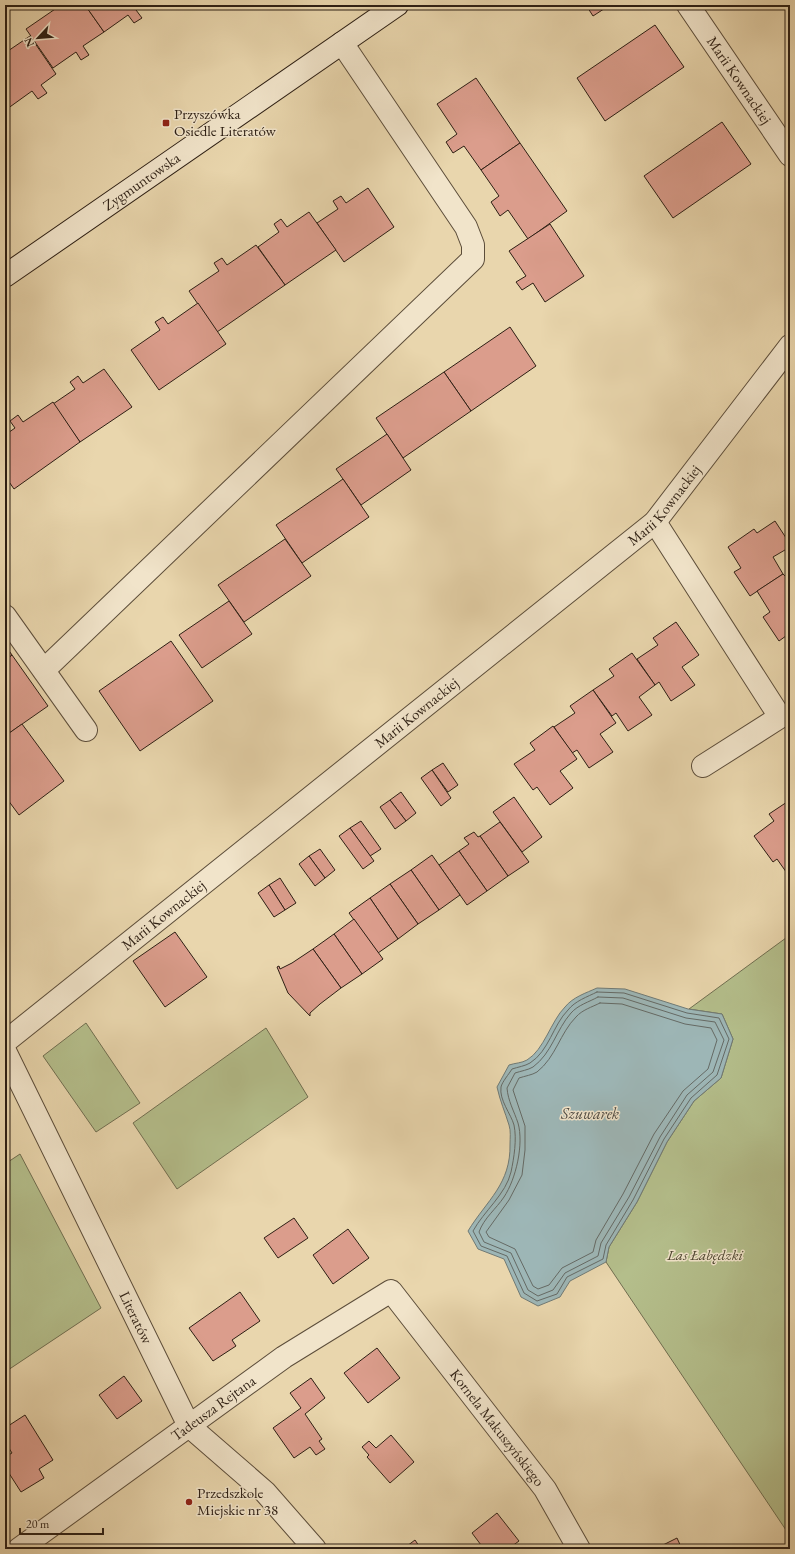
<svg xmlns="http://www.w3.org/2000/svg" width="795" height="1554" viewBox="0 0 795 1554" font-family="'EB Garamond',serif">
	<style>
		.green { fill: #b4be8b; stroke: #706e50 }
		.water { fill: #9db6b6; stroke: #707a75 }
		.lines { fill: none; stroke-linecap: round; stroke-linejoin: round }
		.shore { stroke: #656a65; stroke-width: 1 }
		.building { fill: #db9d8c; stroke: #2d1f14 }
		.street-casing { stroke: #5c4d3a; stroke-width: 24 }
		.secondary-casing { stroke: #2d1f14; stroke-width: 24 }
		.street { stroke: #f1e4ca; stroke-width: 22 }
		.secondary { stroke: #f1e4ca; stroke-width: 22 }
		.poi-dot { fill: #8f2418; stroke: #f1e4ca; stroke-width: 1.5 }
		.labels { text-anchor: middle; stroke-width: 3; stroke-linejoin: round; paint-order: stroke }
		.street-label { font-size: 15px; fill: #2d1f14; stroke: #f1e4ca }
		.poi-label { font-size: 15px; fill: #2d1f14; stroke: #f1e4ca; text-anchor: start }
		.park-label { font-size: 15px; font-style: italic; fill: #4f4732; stroke: #f1e4ca }
		.water-label { font-size: 16px; font-style: italic; fill: #4f4c45; stroke: #f1e4ca }
	</style>
	<rect width="100%" height="100%" fill="#e9d6ad"/>
	<filter id="stains"><feTurbulence type="fractalNoise" baseFrequency=".005" numOctaves="4"/><feColorMatrix values="0 0 0 0 .2 0 0 0 0 .09 0 0 0 0 .02 0 0 0 .5 -.17"/></filter>
	<radialGradient id="worn" r=".72"><stop offset=".6" stop-color="#630" stop-opacity="0"/><stop offset="1" stop-color="#630" stop-opacity=".3"/></radialGradient>
	<g class="green">
		<path d="M790,935V1536L606,1262L609,1247L637,1202L667,1142L694,1101L721,1078L733,1039L722,1014L689,1009Z"/>
		<path d="M86,1023L140,1103L96,1132L43,1056Z"/>
		<path d="M266,1028L308,1097L177,1189L133,1123Z"/>
		<path d="M20,1154L101,1308L5,1372V1164Z"/>
	</g>
	<path class="water" d="M597,988L625,989L688,1009L722,1014L733,1039L721,1078L694,1101L667,1142L637,1202L609,1247L606,1262L570,1281L560,1297L538,1306L521,1297L504,1259L478,1249L468,1231C487,1200 511,1184 510,1144C510,1138 511,1131 509,1125C505,1112 500,1101 497,1087L509,1065C515,1063 522,1063 527,1060C544,1050 551,1021 565,1007C573,997 586,993 597,988Z"/>
	<g class="lines">
		<g class="shore">
			<path d="M597,992L624,993L687,1013L719,1018L729,1039L717,1075L691,1098L664,1139L633,1200L606,1245L603,1259L567,1277L557,1294L537,1301L524,1293L507,1256L481,1246L473,1231C484,1211 506,1194 511,1172C514,1158 517,1139 514,1125C511,1114 499,1100 501,1087C502,1082 509,1074 512,1069C518,1067 525,1066 530,1063C549,1051 553,1025 568,1010C575,1001 587,997 597,992Z"/>
			<path d="M598,997L623,998L686,1018L715,1022L724,1040L713,1072L687,1095L660,1137L629,1197L601,1243L598,1256L565,1273L553,1290L538,1296L528,1290L511,1253L484,1242L479,1232C484,1218 496,1209 504,1197C516,1179 524,1144 518,1123C514,1111 508,1101 507,1088L515,1073C521,1071 528,1070 533,1067C552,1053 556,1030 571,1013C578,1005 589,1002 598,997Z"/>
			<path d="M600,1003L622,1004L685,1024L711,1028L717,1040L708,1069L683,1091L654,1134L623,1194L596,1240L593,1252L562,1268L549,1285L538,1289L533,1286L515,1249L489,1237L486,1232L509,1200L522,1175L525,1150V1126L513,1090L519,1078C525,1076 532,1075 537,1072C556,1057 560,1033 576,1017C582,1010 592,1007 600,1003Z"/>
		</g>
	</g>
	<g class="building">
		<path d="M61,5H85L104,32L83,46L89,55L81,60L76,52L53,68L26,29Z"/>
		<path d="M85,5H143L136,10L142,18L134,23L128,15L104,32Z"/>
		<path d="M586,5H610L593,16Z"/>
		<path d="M655,25L684,67L605,121L577,78Z"/>
		<path d="M30,36L56,74L41,85L47,93L38,99L32,91L7,109L5,106V53Z"/>
		<path d="M476,78L520,143L481,170L464,146L453,153L446,142L457,134L437,104Z"/>
		<path d="M722,122L751,164L673,218L644,176Z"/>
		<path d="M520,143L567,211L528,239L508,210L500,216L491,202L499,196L481,170Z"/>
		<path d="M368,188L394,227L344,262L317,223L338,209L333,201L341,196L346,203Z"/>
		<path d="M309,212L336,250L285,285L258,247L279,232L274,224L281,219L287,227Z"/>
		<path d="M550,224L584,276L545,302L533,283L522,290L516,282L526,276L509,251Z"/>
		<path d="M256,245L285,285L217,332L189,291L219,271L214,263L222,258L227,265Z"/>
		<path d="M198,303L226,344L159,390L131,350L160,330L155,322L163,317L168,324Z"/>
		<path d="M510,327L536,366L471,411L444,372Z"/>
		<path d="M104,369L132,407L80,442L53,404L75,389L70,382L78,376L83,383Z"/>
		<path d="M444,372L471,411L403,458L376,418Z"/>
		<path d="M53,402L80,442L14,489L5,476V435L15,428L10,421L18,415L23,422Z"/>
		<path d="M387,434L411,470L361,505L336,469Z"/>
		<path d="M343,479L369,517L302,563L276,525Z"/>
		<path d="M775,521L790,544V547L773,557L783,574L750,596L734,572L741,568L728,547L754,529L757,533Z"/>
		<path d="M285,539L311,576L244,622L218,585Z"/>
		<path d="M783,574L787,578L790,576V633L779,641L763,617L770,612L757,591Z"/>
		<path d="M229,601L252,634L202,668L179,635Z"/>
		<path d="M676,622L699,655L682,667L695,685L671,701L659,682L655,685L637,659L658,645L653,638Z"/>
		<path d="M171,641L213,701L140,751L99,691Z"/>
		<path d="M5,645L12,655L5,661Z"/>
		<path d="M632,653L655,685L639,697L652,715L628,731L616,713L612,716L593,690L614,676L609,669Z"/>
		<path d="M12,655L48,706L5,736V661Z"/>
		<path d="M593,690L616,723L600,734L613,752L589,768L577,750L572,753L554,727L575,713L570,706Z"/>
		<path d="M22,724L64,781L19,815L5,796V736Z"/>
		<path d="M553,726L577,759L560,771L573,788L550,805L537,787L533,790L514,764L535,750L530,743Z"/>
		<path d="M443,763L458,785L448,792L432,770Z"/>
		<path d="M432,770L451,798L441,806L421,778Z"/>
		<path d="M401,792L416,813L406,821L390,800Z"/>
		<path d="M514,797L542,837L522,852L493,812Z"/>
		<path d="M390,800L406,821L395,829L380,807Z"/>
		<path d="M790,800V875L789,876L777,859L773,862L754,836L774,821L769,814Z"/>
		<path d="M361,821L381,849L370,856L350,828Z"/>
		<path d="M500,822L529,862L508,876L480,836Z"/>
		<path d="M350,828L374,861L363,869L339,836Z"/>
		<path d="M474,832L478,837L480,836L508,876L487,891L459,851L469,844L464,838Z"/>
		<path d="M320,849L335,870L325,878L309,856Z"/>
		<path d="M459,851L487,891L467,905L439,865Z"/>
		<path d="M432,855L460,895L439,910L411,870Z"/>
		<path d="M309,856L325,878L315,886L299,864Z"/>
		<path d="M411,870L439,910L418,924L390,884Z"/>
		<path d="M280,878L296,903L285,910L269,885Z"/>
		<path d="M390,884L418,924L398,939L370,898Z"/>
		<path d="M269,885L285,910L274,917L258,893Z"/>
		<path d="M370,898L398,939L378,953L349,913Z"/>
		<path d="M354,919L383,959L362,974L334,934Z"/>
		<path d="M175,932L207,977L165,1007L133,961Z"/>
		<path d="M334,934L362,974L341,988L313,949Z"/>
		<path d="M313,949L341,988L320,1004L310,1013V1016L288,993L277,967L279,966L280,969L292,963Z"/>
		<path d="M294,1218L308,1238L278,1258L264,1238Z"/>
		<path d="M348,1229L369,1258L333,1284L313,1255Z"/>
		<path d="M240,1292L260,1321L232,1340L236,1346L213,1361L189,1328Z"/>
		<path d="M377,1348L400,1378L368,1403L344,1373Z"/>
		<path d="M124,1376L142,1401L117,1419L99,1395Z"/>
		<path d="M311,1378L325,1398L305,1414L322,1439L319,1441L325,1449L316,1455L310,1447L294,1458L273,1428L301,1408L290,1393Z"/>
		<path d="M25,1415L53,1460L39,1469L44,1478L21,1492L5,1467V1457L12,1453L5,1442V1428Z"/>
		<path d="M391,1435L414,1462L390,1483L367,1457L369,1455L362,1447L369,1441L376,1448Z"/>
		<path d="M497,1513L519,1541L508,1549H484L472,1533Z"/>
		<path d="M677,1538L682,1549H655Z"/>
		<path d="M415,1540L421,1549H403Z"/>
	</g>
	<g class="lines">
		<defs>
			<g id="street">
				<path id="s1" d="M688,5L790,155"/>
				<path d="M655,522L780,717L703,766"/>
				<path d="M5,616L86,730"/>
				<path d="M44,670L473,259V245L466,227L342,43"/>
				<path id="s2" d="M5,1042L655,522L790,346"/>
				<path id="s3" d="M5,1051L189,1426L265,1492L315,1549"/>
				<path id="s4" d="M19,1549L284,1357L391,1291L545,1489L579,1549"/>
			</g>
			<g id="secondary">
				<path id="s5" d="M5,276L397,5"/>
			</g>
		</defs>
		<use href="#street" class="street-casing"/>
		<use href="#secondary" class="secondary-casing"/>
		<use href="#street" class="street"/>
		<use href="#secondary" class="secondary"/>
	</g>
	<g class="poi-dot">
		<rect x="162" y="119" width="8" height="8" rx="2"/>
		<circle cx="189" cy="1502" r="4"/>
	</g>
	<g class="labels">
		<g class="street-label">
			<text dy="5" stroke="none"><textPath href="#s1" startOffset="91">Marii Kownackiej</textPath></text>
			<text dy="5" stroke="none"><textPath href="#s5" startOffset="166">Zygmuntowska</textPath></text>
			<text dy="5" stroke="none"><textPath href="#s2" startOffset="851">Marii Kownackiej</textPath></text>
			<text dy="5" stroke="none"><textPath href="#s2" startOffset="527">Marii Kownackiej</textPath></text>
			<text dy="5" stroke="none"><textPath href="#s2" startOffset="203">Marii Kownackiej</textPath></text>
			<text dy="5" stroke="none"><textPath href="#s3" startOffset="297">Literatów</textPath></text>
			<text dy="5" stroke="none"><textPath href="#s4" startOffset="240">Tadeusza Rejtana</textPath></text>
			<text dy="5" stroke="none"><textPath href="#s4" startOffset="626">Kornela Makuszyńskiego</textPath></text>
		</g>
		<g class="poi-label">
			<text x="174" y="119">Przyszówka<tspan x="174" dy="17">Osiedle Literatów</tspan></text>
			<text x="197" y="1498">Przedszkole<tspan x="197" dy="17">Miejskie nr 38</tspan></text>
		</g>
		<g class="park-label">
			<text x="705" y="1260">Las Łabędzki</text>
		</g>
		<g class="water-label">
			<text x="590" y="1119">Szuwarek</text>
		</g>
	</g>
	<rect width="795" height="1554" fill="none" stroke="#e9d6ad" stroke-width="20"/>
	<rect x="6" y="6" width="783" height="1542" fill="none" stroke="#2d1f14" stroke-width="2"/>
	<rect x="10" y="10" width="775" height="1534" fill="none" stroke="#2d1f14"/>
	<g transform="translate(38 38) rotate(244)" stroke="#f1e4ca" stroke-width="3" paint-order="stroke">
	<path d="M0-3L7 15L0 10L-7 15Z" fill="#2d1f14"/>
	<text y="-6" font-size="11" font-weight="bold" text-anchor="middle" fill="#2d1f14">N</text>
	</g>
	<path d="M20 1528v6h83v-6" fill="none" stroke="#2d1f14" stroke-width="2"/>
	<text x="26" y="1528" font-size="12" fill="#2d1f14" stroke="#f1e4ca" stroke-width="3" paint-order="stroke">20 m</text>
	<rect width="100%" height="100%" filter="url(#stains)"/>
	<rect width="100%" height="100%" fill="url(#worn)"/>
</svg>
